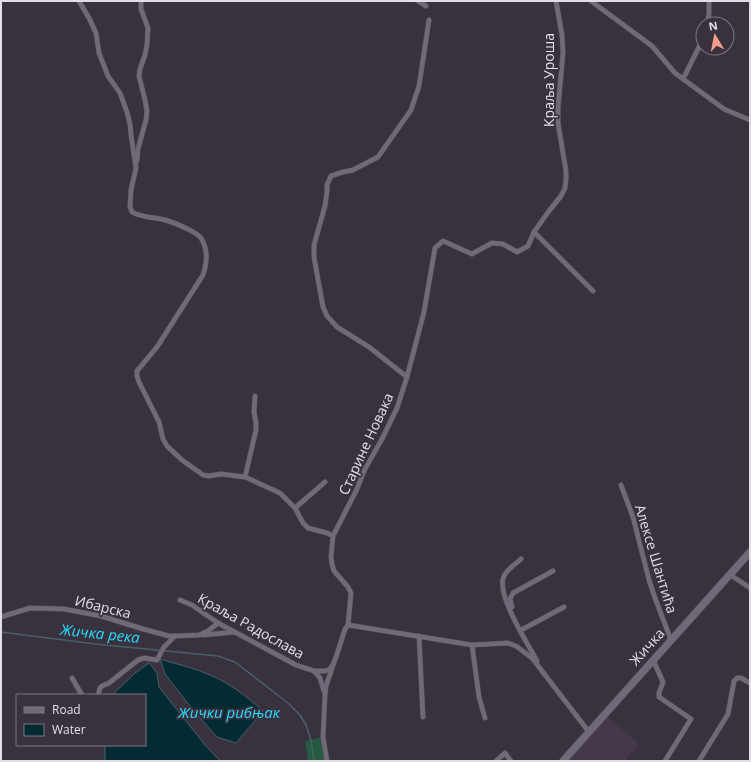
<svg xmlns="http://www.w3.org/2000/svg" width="751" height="762" viewBox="0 0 751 762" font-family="'Open Sans',sans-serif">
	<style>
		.built { fill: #43394b }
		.green { fill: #245a40 }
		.water { fill: #042b33; stroke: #476169 }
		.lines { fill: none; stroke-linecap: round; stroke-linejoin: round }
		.stream { stroke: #476169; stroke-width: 1.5 }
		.street-casing { stroke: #56505a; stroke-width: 5.5 }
		.secondary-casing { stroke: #56505a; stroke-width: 8 }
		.street { stroke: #716977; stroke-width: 4.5 }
		.secondary { stroke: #716977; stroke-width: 7 }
		.labels { text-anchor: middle; stroke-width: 3.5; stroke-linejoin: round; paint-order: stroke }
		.street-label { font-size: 14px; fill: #e2dee6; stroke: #39323e }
		.water-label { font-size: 15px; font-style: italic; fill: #26dafd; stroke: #39323e }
	</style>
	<rect width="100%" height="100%" fill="#39323e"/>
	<path class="built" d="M605,715L639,744L625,761H563Z"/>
	<path class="green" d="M323,737L327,761H308L305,741Z"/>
	<g class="water">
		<path d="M160,659C176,664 195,668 210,675C231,684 246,696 263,711L236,743L217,737L193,710L165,674Z"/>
		<path d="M149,663L157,673L159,687L205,745L220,761H105V745H145V695H109L113,694L134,674Z"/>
	</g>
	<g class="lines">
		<path class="stream" d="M1,632L95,644L218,656L235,662L288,703L300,715L306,725L311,740L314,761"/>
		<defs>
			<g id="street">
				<path d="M79,1L89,18L96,33L99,53L108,76L120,93L127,112L130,124L131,135L136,168L131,190L130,207L132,212C142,218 154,217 165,220C173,222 197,232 201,238C208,249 207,263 203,275L157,347L137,371V376L139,382L159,422L163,439L167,446L182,460L203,475L209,476L221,474L245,477L280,493L295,508L303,523L308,528L327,533L333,536"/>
				<path d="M418,1L426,6"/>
				<path d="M591,1L652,46L675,73L683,79L724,109L750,120"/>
				<path d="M707,24L709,14V1"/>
				<path d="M683,79L703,39"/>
				<path d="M137,161L138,149L146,120L147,111L145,100L139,76L140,69L145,55L147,45L148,28L141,9V1"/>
				<path d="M534,232L593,291"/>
				<path d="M407,377L369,347L337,327L327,316L323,307L314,257V245L325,206L327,191V185L331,176L343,172L353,170L378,157L411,110L419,86L429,20"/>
				<path d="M245,477L256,430V423L254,412L255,396"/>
				<path d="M621,485L633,517L649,580L655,598L671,640"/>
				<path d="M295,508L325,482"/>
				<path d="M521,559C516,564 507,569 504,576C495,593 528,644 537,661"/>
				<path d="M729,574L750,588"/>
				<path d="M180,600L192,605L218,623L296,665L314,671H324L329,670L332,666"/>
				<path d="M512,607L510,599L513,593L553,571"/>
				<path d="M1,617L30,608L64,609L101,616L143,629L169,636H175L199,635L208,631L218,623"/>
				<path d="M348,625L472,645L508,643L516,646L532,658L589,732"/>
				<path d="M523,629L564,607"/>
				<path d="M203,635L235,632"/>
				<path d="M419,636L423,717"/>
				<path d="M472,645L479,697L485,718"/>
				<path d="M653,660L663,682L659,693V697L691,719L665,761"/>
				<path d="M314,671L320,678L324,691"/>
				<path d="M72,678L82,695"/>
				<path d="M98,695L100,688L102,686L109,683L138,660L144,658L157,660L164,647L175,636"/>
				<path d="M327,761L323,737L325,695L326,686L339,648L345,629L348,625L351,593L348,587L334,571L332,564L331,557L333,536L356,491L365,469L382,439L397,408L407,377L424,312L435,248L443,241L472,254L492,243L503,244L517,252L528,246L534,232L549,211L561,196L565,188L566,179V171L558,123V108L563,53L562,35L556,1"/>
				<path d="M496,761L505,753L511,761"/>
				<path d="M699,761L728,714L734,681L737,678H741L750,683"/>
			</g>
			<path id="secondary" d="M563,761L750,552"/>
		</defs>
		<use href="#street" class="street-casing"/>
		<use href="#secondary" class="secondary-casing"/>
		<use href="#street" class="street"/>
		<use href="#secondary" class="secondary"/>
	</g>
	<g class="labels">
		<g class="street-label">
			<text transform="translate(549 80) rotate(-90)" y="5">Краља Уроша</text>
			<text transform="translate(366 444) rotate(-65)" y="5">Старине Новака</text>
			<text transform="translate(656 559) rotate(73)" y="5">Алексе Шантића</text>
			<text transform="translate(103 607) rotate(14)" y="5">Ибарска</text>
			<text transform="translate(251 626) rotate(29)" y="5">Краља Радослава</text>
			<text transform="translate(647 647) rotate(-48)" y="5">Жичка</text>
		</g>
		<g class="water-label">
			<text transform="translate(100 634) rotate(6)" y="5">Жичка река</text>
			<text x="229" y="718">Жички рибњак</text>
		</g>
	</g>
	<rect width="751" height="762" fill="none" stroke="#e2dee6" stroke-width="4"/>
	<rect x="16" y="694" width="130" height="52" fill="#39323e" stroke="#7d7781"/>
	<rect x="24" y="707" width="20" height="6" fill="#716977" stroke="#7d7781"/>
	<text x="52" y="714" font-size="12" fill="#e2dee6">Road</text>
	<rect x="24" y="724" width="20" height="12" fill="#042b33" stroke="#7d7781"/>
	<text x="52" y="734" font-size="12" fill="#e2dee6">Water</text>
	<g transform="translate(715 36) rotate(350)"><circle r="19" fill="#39323e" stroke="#7d7781"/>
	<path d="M0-3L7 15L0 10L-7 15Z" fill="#f49d8b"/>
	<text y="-6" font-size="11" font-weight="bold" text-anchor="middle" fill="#e2dee6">N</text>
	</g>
</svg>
